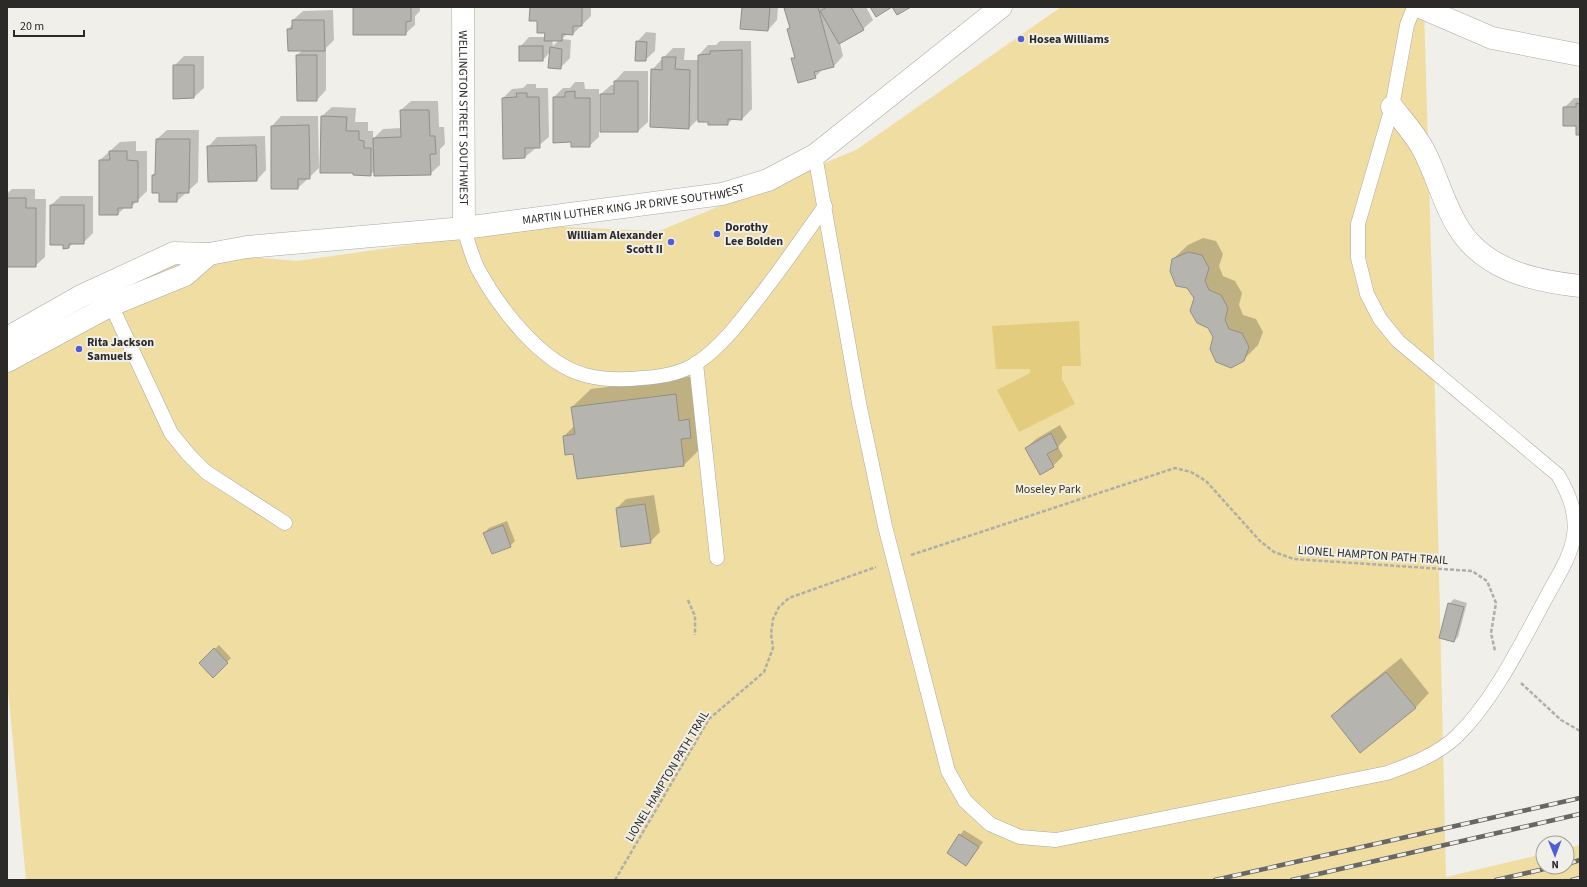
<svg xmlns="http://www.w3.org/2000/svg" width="1587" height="887" viewBox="0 0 1587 887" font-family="'Source Sans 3',sans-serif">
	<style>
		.green { fill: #efdda2 }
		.water { fill: #e3cc7d }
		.shadow { fill: #0003; fill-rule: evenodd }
		.building { fill: #b6b4ae; stroke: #918f89 }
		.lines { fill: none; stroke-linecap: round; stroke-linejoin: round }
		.lane-casing { stroke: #aaa9a3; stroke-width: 15 }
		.street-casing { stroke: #aaa9a3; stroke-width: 23 }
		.secondary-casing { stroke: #aaa9a3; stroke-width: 23 }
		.path { stroke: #afaea9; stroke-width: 2.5; stroke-dasharray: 4 2; stroke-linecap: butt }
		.lane { stroke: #fff; stroke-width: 14 }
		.street { stroke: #fff; stroke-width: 22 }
		.secondary { stroke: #fff; stroke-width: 22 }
		.rail-casing { stroke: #686764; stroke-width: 4.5 }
		.rail { stroke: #f1efe9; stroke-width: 3; stroke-dasharray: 9; stroke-linecap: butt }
		.poi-dot { fill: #4f5ed4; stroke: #f1efe9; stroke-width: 1.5 }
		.labels { text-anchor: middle; stroke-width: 4; stroke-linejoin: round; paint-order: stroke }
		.poi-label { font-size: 12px; font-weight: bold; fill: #2b2a28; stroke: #f1efe9; text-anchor: start }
		.street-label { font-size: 12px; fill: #2b2a28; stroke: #f1efe9 }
		.park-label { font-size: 12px; fill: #413714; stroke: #f1efe9 }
	</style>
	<rect width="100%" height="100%" fill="#f1efe9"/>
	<path class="green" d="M1061,7H1424L1434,353L1446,877L1543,854V867H1567V848L1580,845V880H26L7,679V368L161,249L297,261L543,226L659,231L856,150Z"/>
	<path class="water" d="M1079,321L1081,366H1062V379L1075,404L1019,432L997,390L1030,373V369H996L992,326Z"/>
	<g class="shadow">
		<path d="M354,7H420V11L415,16V25L405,34Z"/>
		<path d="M531,7H591V16L573,34H567L562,39L571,40L570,58L560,68L550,52L543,60H520V47L529,37H546V32ZM552,40H559L553,46Z"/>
		<path d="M743,7H778L777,20L768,30Z"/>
		<path d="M786,7H866L873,20L863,29L840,43L843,56L834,66L824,68L815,77L793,59L795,56L788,29L790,27L785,8Z"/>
		<path d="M333,10L334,40L326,48V90L317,100L297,55L303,50L288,29L293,24V20L303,11Z"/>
		<path d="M646,32L656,33L655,51L645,60L637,42Z"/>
		<path d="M720,41H751L752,109L742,119H733L727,124L699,118L689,128H667L652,70L661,60H663V58L673,48H685L684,60H699V55L708,45H716Z"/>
		<path d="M184,56H204V88L194,97L174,66Z"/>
		<path d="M624,71H648V122L638,131L601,94L611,85H615V81Z"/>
		<path d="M575,82H584L585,89H599V137L589,146L572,141L554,97L563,88H570Z"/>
		<path d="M527,84H536V88H548L549,137L525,157L503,98L512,89L523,88Z"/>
		<path d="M1574,98H1580V134L1577,125L1564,108Z"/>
		<path d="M411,101H438L439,127H444L445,144L440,149V165L430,174L374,171L370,175L322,116L332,107L356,108L355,122H368V131H373V139L383,129L402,128L401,110Z"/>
		<path d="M281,116H318L319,168L298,188H272V126Z"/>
		<path d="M167,130H199L198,182L177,201L160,192L153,175L156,172L157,139Z"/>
		<path d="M265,136L266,170L257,180L208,147L217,137Z"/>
		<path d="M136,141V151H147V191L131,207H125L118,214L100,160L120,142Z"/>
		<path d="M12,189H35V199H46L45,257L35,266H7V194Z"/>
		<path d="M61,196H93V233L83,243H73L68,248L51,205Z"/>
		<path d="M1203,238L1216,241L1223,254L1219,266L1223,276L1235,281L1242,293L1239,305L1243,315L1256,319L1263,332L1258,345L1243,360L1214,337L1173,259L1188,245Z"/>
		<path d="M694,376L703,446L684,465L578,478L574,453L564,436L575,425L572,407L591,389Z"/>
		<path d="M1060,425L1067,437L1058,447L1063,456L1053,466L1040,473L1026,448L1036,439Z"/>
		<path d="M654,495L660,532L650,542L617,508L626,499Z"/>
		<path d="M507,521L515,541L510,546L484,533L489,528Z"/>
		<path d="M1454,599L1467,603L1458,637L1454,641L1449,604Z"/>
		<path d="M219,645L231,658L213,676L200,663Z"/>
		<path d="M1401,658L1429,693L1415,708L1332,716L1346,702Z"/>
		<path d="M964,830L983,842L966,865L960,835Z"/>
	</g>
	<g class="building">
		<path d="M353,7H411V21L406,22V35H353Z"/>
		<path d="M530,7H582V26H573V35L562,34V41H544L545,33H537V21H529Z"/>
		<path d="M742,7H770L768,31L740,29Z"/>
		<path d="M788,7H818L834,67L814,72L816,78L798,83L791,58H795L787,29L790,28L784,8Z"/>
		<path d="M827,7H851L864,30L839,44L820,11Z"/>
		<path d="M870,7H911L897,15L892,7L876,17Z"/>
		<path d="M292,20H324L325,51H288L287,29H292Z"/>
		<path d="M636,41L647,42L646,61H635Z"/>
		<rect x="519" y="46" width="24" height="15"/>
		<path d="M550,47L562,49L561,69L548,68Z"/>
		<path d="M742,50V120L728,119V125H708V122H698V55L710,54V51Z"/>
		<path d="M296,55H317V101H297Z"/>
		<path d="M662,57H676L675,69L690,70L689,129L650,127L651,69L662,70Z"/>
		<path d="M173,65H194V98L173,99Z"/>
		<path d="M614,81H638V132H600V94H614Z"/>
		<path d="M575,91V98H590V147H571V142L553,143V97H565V92Z"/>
		<path d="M516,93H527V97H539L540,148H525V158L503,159L502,98L517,97Z"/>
		<path d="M1576,103L1580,104V135H1576V126H1563V107H1576Z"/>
		<path d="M400,110H429L430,136H435L436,154H430L431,175L374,176L373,138L401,137Z"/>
		<path d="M321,116L347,117L346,131H359V140L364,141V148H371V176L353,175V173H320Z"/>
		<path d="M309,125L310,179H298V189H271V126Z"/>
		<path d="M156,139H190L189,193H177V202H159V193H152V175H155Z"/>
		<path d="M256,145L257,181L208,182L207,146Z"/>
		<path d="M109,151H127V160L138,161V202H132V208H118V215H99V160H110Z"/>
		<path d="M7,198H26V208H36V267H7Z"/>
		<path d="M50,205H84V244H69V248L63,249V245H50Z"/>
		<path d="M1188,252L1202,255L1209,268L1205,281L1209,290L1221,295L1228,308L1225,320L1229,329L1242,333L1249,347L1244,361L1231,368L1216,362L1210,349L1213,337L1208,328L1197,323L1190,311L1194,298L1187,288L1176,286L1170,271L1172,259Z"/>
		<path d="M676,394L679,421L689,419L691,438L681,439L684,466L577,479L573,454L565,455L563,436L575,434L571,407Z"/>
		<path d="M1051,433L1058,448L1047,454L1054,467L1040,475L1025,448Z"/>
		<path d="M645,504L651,543L621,547L616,508Z"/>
		<path d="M503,525L511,547L492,554L483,533Z"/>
		<path d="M1448,603L1464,607L1454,642L1439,638Z"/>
		<path d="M214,648L228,663L213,678L199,663Z"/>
		<path d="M1386,672L1416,708L1360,753L1331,716Z"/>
		<path d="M959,834L979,847L966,866L947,853Z"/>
	</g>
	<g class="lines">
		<defs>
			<g id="lane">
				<path d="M815,155L859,403L885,526L948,771L965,801L990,824L1020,837L1056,840L1387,773C1412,764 1437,755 1457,736C1494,700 1522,642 1547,596C1557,577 1571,557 1574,535C1577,513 1569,494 1558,475L1398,341L1380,319L1367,294L1358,258V224L1392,107L1407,25L1414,7"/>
				<path d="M464,228C468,243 472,258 479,271C500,309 542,364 585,375C603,380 624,380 642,378C660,377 682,373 697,363C719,348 736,327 752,306C778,274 801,240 825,206"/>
				<path d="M111,305L171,433L188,454L206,472L285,523"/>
				<path d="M696,363L717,558"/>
			</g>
			<g id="street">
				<path id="s1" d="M463,7L464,228"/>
				<path d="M1420,7L1492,38L1580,55"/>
				<path d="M1392,107C1402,120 1415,134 1423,149C1436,173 1443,203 1458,227C1484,270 1534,281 1580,286"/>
			</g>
			<g id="secondary">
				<path id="s2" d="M7,338L81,296L174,253L209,254L247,247L464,228L722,194L768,180L815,155L1001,7"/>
				<path d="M7,361L111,305L185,275L209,254"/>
			</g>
		</defs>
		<use href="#lane" class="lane-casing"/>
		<use href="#street" class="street-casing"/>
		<use href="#secondary" class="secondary-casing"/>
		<g class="path">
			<path d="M911,555L1175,468L1191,472L1206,481L1260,541L1274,552L1294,559L1472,571L1487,581L1496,603L1491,633L1495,651"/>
			<path d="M688,600L695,616V635"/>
			<path d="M1521,683L1561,720L1580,731"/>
			<path d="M615,880L709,719L764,672L773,648L771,634L773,619L779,607L789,598L876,567"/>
		</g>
		<use href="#lane" class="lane"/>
		<use href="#street" class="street"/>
		<use href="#secondary" class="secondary"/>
		<defs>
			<g id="rail">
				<path d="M1567,864L1580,860"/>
				<path d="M1215,880L1580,798"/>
				<path d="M1292,880L1580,814"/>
				<path d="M1496,880L1553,867"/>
				<path d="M1572,880L1580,878"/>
			</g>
		</defs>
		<use href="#rail" class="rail-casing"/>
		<use href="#rail" class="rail"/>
	</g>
	<g class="poi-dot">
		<circle cx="1021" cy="39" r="4"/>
		<circle cx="717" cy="234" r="4"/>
		<circle cx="671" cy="242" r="4"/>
		<circle cx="79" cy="349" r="4"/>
	</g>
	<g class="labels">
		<g class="poi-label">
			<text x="1029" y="43">Hosea Williams</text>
			<text x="725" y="231">Dorothy<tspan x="725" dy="14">Lee Bolden</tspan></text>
			<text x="663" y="239" text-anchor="end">William Alexander<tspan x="663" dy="14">Scott II</tspan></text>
			<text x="87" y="346">Rita Jackson<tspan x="87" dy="14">Samuels</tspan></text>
		</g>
		<g class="street-label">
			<text dy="4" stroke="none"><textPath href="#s1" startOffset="111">WELLINGTON STREET SOUTHWEST</textPath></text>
			<text dy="4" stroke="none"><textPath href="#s2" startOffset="650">MARTIN LUTHER KING JR DRIVE SOUTHWEST</textPath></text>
			<text transform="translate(1373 555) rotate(4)" y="4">LIONEL HAMPTON PATH TRAIL</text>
			<text transform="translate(667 776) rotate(-59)" y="4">LIONEL HAMPTON PATH TRAIL</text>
		</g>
		<g class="park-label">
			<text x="1048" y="493">Moseley Park</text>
		</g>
	</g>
	<rect width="1587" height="887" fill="none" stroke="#2b2a28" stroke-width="16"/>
	<g transform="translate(1555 855) rotate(179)"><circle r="19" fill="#f1efe9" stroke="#a2a09c"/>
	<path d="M0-3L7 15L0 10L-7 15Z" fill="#4f5ed4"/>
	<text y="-6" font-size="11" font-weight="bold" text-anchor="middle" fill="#2b2a28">N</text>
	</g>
	<path d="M14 30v6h70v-6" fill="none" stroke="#2b2a28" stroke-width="2"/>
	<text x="20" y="30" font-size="12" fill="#2b2a28" stroke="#f1efe9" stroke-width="3" paint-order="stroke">20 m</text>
</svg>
